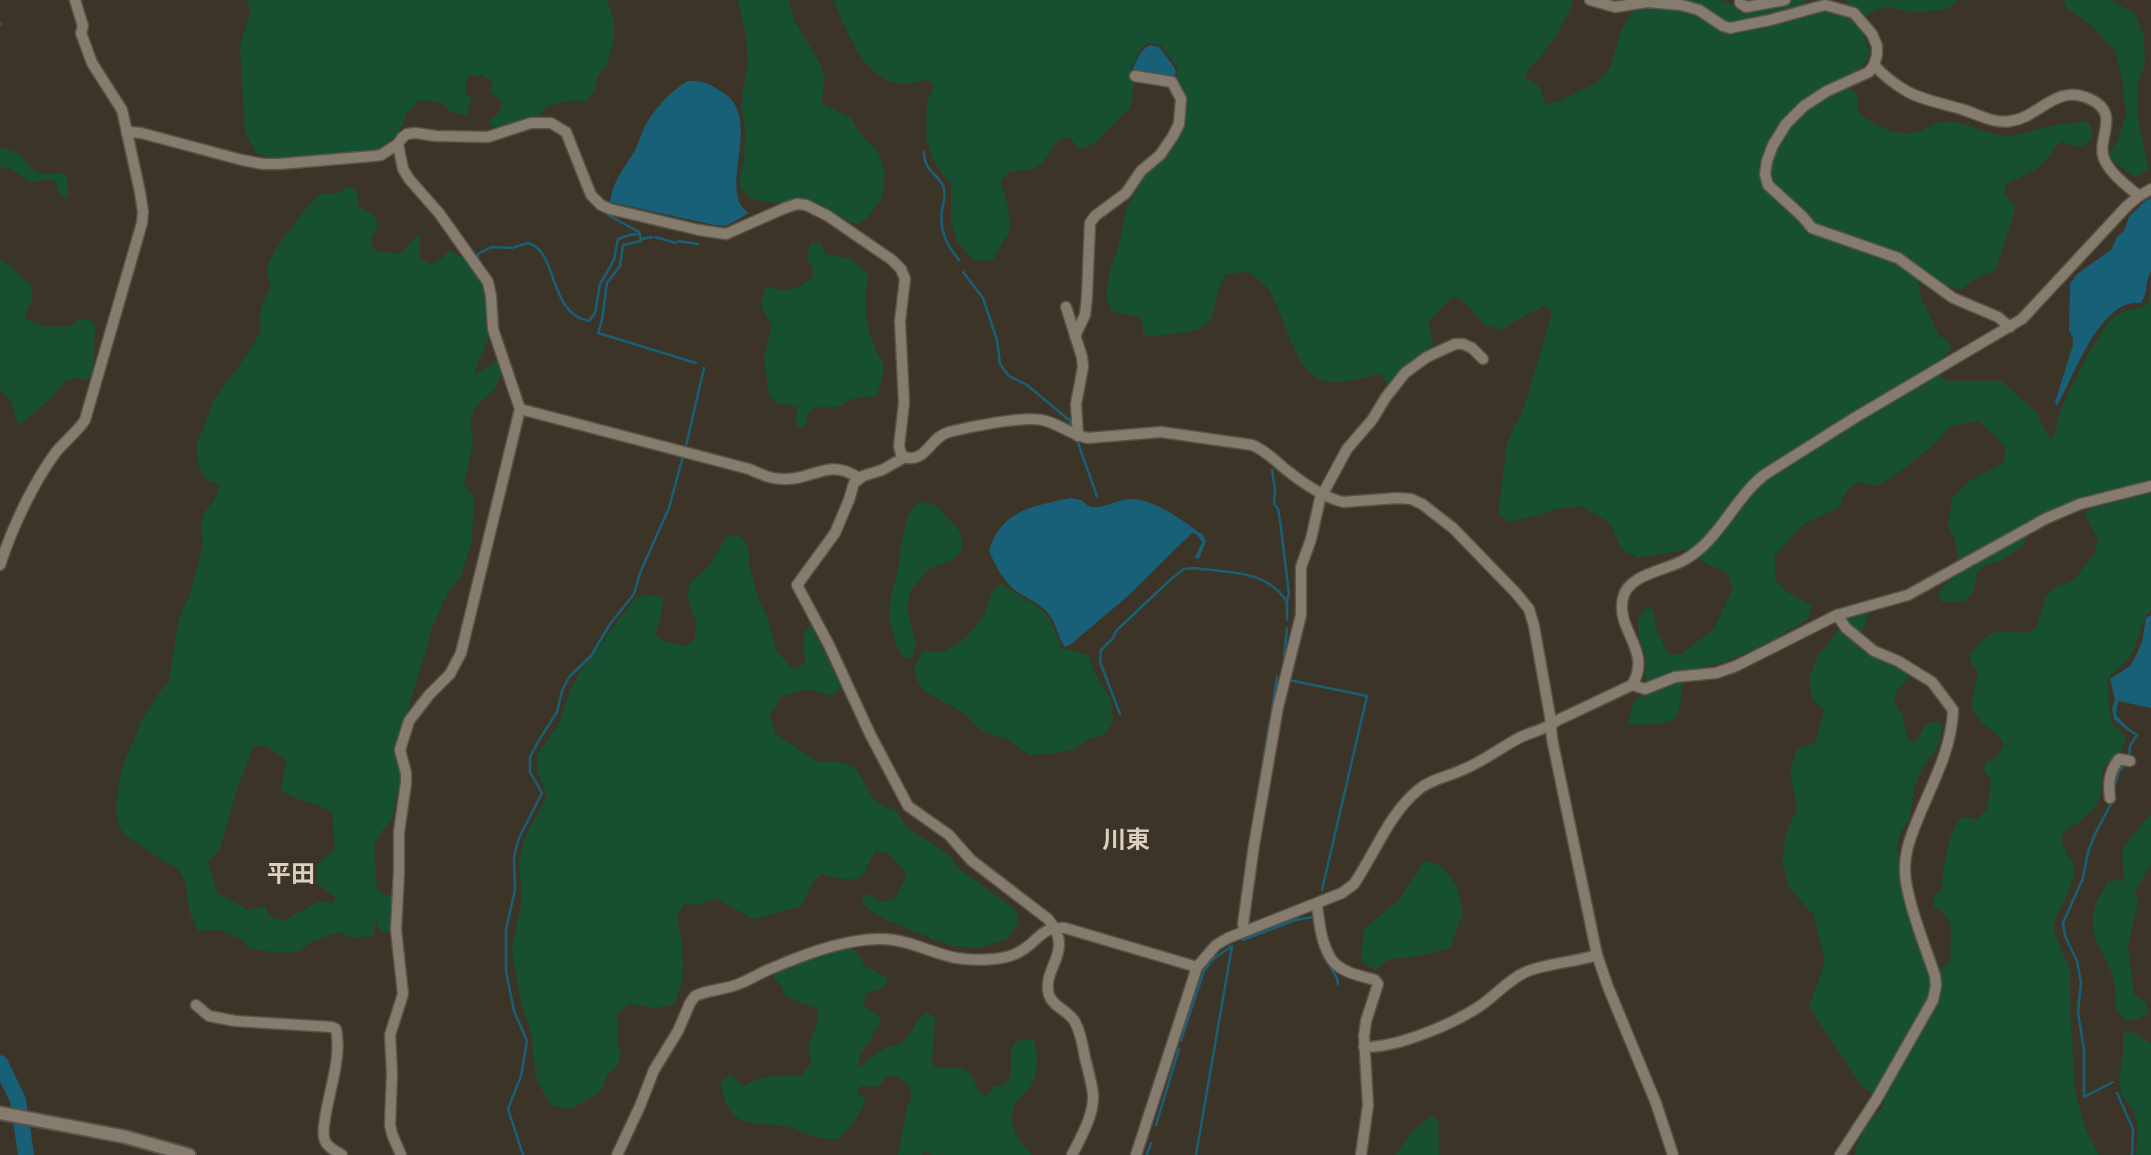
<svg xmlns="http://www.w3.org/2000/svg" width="2151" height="1155" viewBox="0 0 2151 1155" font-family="'Open Sans','Noto Sans JP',sans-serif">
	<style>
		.green { fill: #165031; fill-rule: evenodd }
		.water { fill: #186077 }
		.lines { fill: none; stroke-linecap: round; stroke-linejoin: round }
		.stream { stroke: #186077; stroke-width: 2.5 }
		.river { stroke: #186077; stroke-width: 16 }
		.minor-casing { stroke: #5a5348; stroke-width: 13 }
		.secondary-casing { stroke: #5a5348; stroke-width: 16 }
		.minor { stroke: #867c6e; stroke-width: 10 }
		.secondary { stroke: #867c6e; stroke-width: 12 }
		.labels { text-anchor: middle; stroke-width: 7; stroke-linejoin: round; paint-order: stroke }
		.neighbourhood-label { font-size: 24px; font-weight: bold; fill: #dbcfc0; stroke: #3c3427 }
	</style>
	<rect width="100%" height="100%" fill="#3c3427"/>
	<g class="green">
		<path d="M247,0H607L614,20V40L607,64L597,77L596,88L587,101H566L547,106L537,116L497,130L488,123L500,111L502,101L490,92L492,82L483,75L468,76L465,92L471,99L467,115L451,112L443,103L419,100L406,114L399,134L378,149L351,154L269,158L256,153L245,133L240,46L250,12Z"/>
		<path d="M738,0H789C792,27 814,46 823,71C826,82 821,92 822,104L850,117L858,131L878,152L885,171L883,197L865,220L855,225L818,204L798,200L775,203L751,199L739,185L744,159L745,129L741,104L748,64L746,36Z"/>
		<path d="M833,0H1571L1573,2C1566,21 1554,40 1541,56C1534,64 1527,67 1525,78C1541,83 1540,90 1546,104L1557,102L1596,83L1610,69L1621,30L1632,11L1661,0H1720L1731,3L1740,12L1752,9L1754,0H1803L1813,12C1852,9 1859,16 1870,53L1863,66L1848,75L1846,85L1858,95V112C1875,126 1894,137 1917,132C1925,130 1933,124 1941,122C1960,119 1982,132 1999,135C2019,138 2037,127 2057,125C2066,123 2074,124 2083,121L2090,124L2093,136L2084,146H2071L2062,141C2052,147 2051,156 2043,164C2033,173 2019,178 2006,184L2004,193C2007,197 2013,202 2015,206C2016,210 1998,263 1995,270L1973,280L1961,290L1940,284L1925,271L1918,276L1920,295L1939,336L1947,340L1952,348L1937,364L1940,376L1946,381H2002L2036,412L2050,440C2058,433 2056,425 2059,415C2066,396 2098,331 2113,318C2123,309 2137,311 2148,304L2151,289V482L2044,512L2032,521L2024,544L1999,562L1986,565L1977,572L1973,593L1964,602H1941L1938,592L1953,577L1958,557L1955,539L1948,527L1952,498L1969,481L2003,463L2006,447L1979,421L1951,426L1931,447L1896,475L1877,486L1858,482L1846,491L1840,507L1804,524L1774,556L1776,581L1787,592L1811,605L1809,618C1783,636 1756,649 1727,661C1716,665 1699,666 1691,673C1670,692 1695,722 1655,724C1645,725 1637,726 1628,723L1634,701L1643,694L1646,682L1645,655L1639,637L1638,619L1647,606L1654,611L1656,630L1669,655L1681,654L1714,629L1733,588L1727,573L1703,562L1684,550L1639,558L1622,550L1610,523L1581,506L1555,509L1537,516L1509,522L1498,514L1507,443L1524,407L1552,313L1546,305L1520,318L1502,330L1485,325L1460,298L1453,297L1429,320L1432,342L1436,355L1415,369L1398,387H1387L1385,379L1378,374C1361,378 1342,385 1324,381C1294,375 1284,308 1265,285C1261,280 1253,276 1248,272L1226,274C1205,310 1227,331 1170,334C1160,335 1152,338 1143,334V324L1139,317L1111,311L1106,295L1110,270L1118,249L1127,206L1147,173L1161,161L1176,140L1184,120L1186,103L1177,82V67L1161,45L1149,43L1143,46L1131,68L1134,86L1130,108L1093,144L1081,149L1068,137L1058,140C1041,166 1042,171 1009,171L1001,182L1008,206L1010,231L993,260L974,261L957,242L951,221V185L934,162L926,138L927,103L934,85L928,80C920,81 908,85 900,84C862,78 847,30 833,0Z"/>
		<path d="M1845,0H1959L1946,10L1913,12L1887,7L1877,9L1863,18L1848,5Z"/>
		<path d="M2063,0H2112L2135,14L2144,37L2145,65L2137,83V113L2148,170L2134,177L2112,160L2109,154L2118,139L2126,115L2122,79L2115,51L2089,23L2067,8Z"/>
		<path d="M0,148C27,150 21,165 38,172C48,176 58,170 67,175L68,197L65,199L58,190L56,182L49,179L35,182L28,181L11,169L0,167Z"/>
		<path d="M349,186L357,192L359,207L373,214L378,225L370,240L375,251L400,254L420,233V259L431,264L442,258L449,250L465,259L482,284L488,315L489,337L473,375L504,358L503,370L495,389L475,407L470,422L473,443L464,485L474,497L472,541L461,576L448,592L431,630L424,658L399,738L397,754L402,774L392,819L381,832L374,846L377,891L394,898L392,927L386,934L380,931L376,921L373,936L352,938L339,932L311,942L299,951L281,953L250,949L243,940L219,930L198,931L189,911L186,882L178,868L163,861L125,835L118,824L116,808L121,770L143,718L158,694L169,681L179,618L190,594L203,545L201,528L204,512L214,501L220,485L207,480L199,468L196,446L213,402L248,353L261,331L259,317L262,305L271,287C268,279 266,273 268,265C271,251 308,206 319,194L338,193ZM254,746H267L286,760L281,790C298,803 315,800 332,813L335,849C325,858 312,866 313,880L336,898L332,903L320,901L283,921L271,917L265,906L248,910L218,893L208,863L220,848L238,786Z"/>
		<path d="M811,243H821L826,254L853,259L868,275L865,303L868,329L876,351L884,365L881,384L876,397H860L849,400L839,407H814L807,414L806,426L798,428L796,419L798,406L779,404L769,396L764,358L772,325C762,311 758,305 766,288C775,287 777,289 784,290C795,291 805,283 813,277V269C806,261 807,254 811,243Z"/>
		<path d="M0,260L8,264L31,286L32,301L25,315L26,319L45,327L70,326L78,320L90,319L95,326L93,374L88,380L76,378L66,381L52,397L19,426L10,400L0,390Z"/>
		<path d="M2151,493V610C2139,621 2140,640 2132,653C2126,664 2114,669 2108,679L2109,710L2112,723L2126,737L2122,751L2103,768C2101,796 2103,804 2078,823C2071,828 2065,829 2061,837L2066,854L2072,860L2075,872L2069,891L2054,921V932L2070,970V1009L2075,1091L2086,1131L2099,1155H1855C1858,1135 1868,1120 1884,1106V1099L1871,1093L1861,1085L1809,1007L1825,962L1813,914L1789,888L1782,861L1786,834L1797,808L1790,772L1797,749L1816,742L1824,710L1812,699L1809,678L1818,655L1848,618L1862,611L1869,615L1862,631L1860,649L1907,672V680L1897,690L1894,699L1903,717L1908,740L1917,741L1926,724L1939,721L1942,729L1939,744L1922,769L1914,789L1909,819L1900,833L1897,848L1904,896L1927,967L1939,971L1950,961C1950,941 1957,916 1934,907V894L1941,890C1943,869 1948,830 1962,817L1977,819L1987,809L1991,782L1984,769L1986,762L1997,757L2004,745L2000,737L1982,723L1971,707L1978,670L1972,665L1970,656C1989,627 1997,631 2030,633L2036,627L2046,597L2053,589L2074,580L2096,551L2097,537L2084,513L2095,507Z"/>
		<path d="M918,502L936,505L960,532L962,549L952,560L929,569L910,591L907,610L916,645L912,658L903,657L896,644L889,620L891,595L898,572L901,544L908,516Z"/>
		<path d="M739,535L748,547L750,569L758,598L768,618L777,652L794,670L805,663L803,634L811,624L841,687L833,696L807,689L782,696L770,715L776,734L816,761L841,762L856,768L872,797L883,806L897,811L907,828L947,853L961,870L1016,910L1018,922L1007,939L979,948L950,946L887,920L868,909L861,900L866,893L883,902L896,897L907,874L888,853L875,851L864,874L858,879H842L821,874C813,879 807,897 801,906L754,919L715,898L698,905L684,904L677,915C682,945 689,978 673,1005L655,1008L629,1004L617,1015V1043L621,1054L617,1067L608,1074L600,1092L571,1109L552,1106L538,1083L533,1058L532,1035L521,1004L512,950L522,899L519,862L524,839L547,795L536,770L538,754L560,721L570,690L580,672L634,599L646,594L663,597L662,611L655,635L666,642L686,646L695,639L696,621L687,598L690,583L709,566L727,536Z"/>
		<path d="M1002,583C1013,593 1024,598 1035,605C1051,615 1056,632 1061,648L1089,655L1092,667L1111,701L1113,722L1105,734L1085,741L1074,749L1051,754L1029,755L1010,741L982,731L962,712L924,691L916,679L914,666L923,652H943L964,640L983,617L992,592Z"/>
		<path d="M2151,814V865L2135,891L2138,903L2128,946L2134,994L2146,1003L2148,1013L2139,1019L2125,1020L2116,1010C2116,999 2116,988 2113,977C2107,956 2090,939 2093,916C2094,903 2103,892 2108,881L2124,880L2122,853L2125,845Z"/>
		<path d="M1424,861L1441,866L1457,886L1463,913L1450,948L1413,957L1390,959L1375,970L1361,961L1364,929L1399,900Z"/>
		<path d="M849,947L856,951L865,966L888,978L885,987L865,994L864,1006L878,1015L881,1022L860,1055L858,1064L862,1066C869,1059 876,1053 885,1048C889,1046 896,1045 901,1043C913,1035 914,1019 926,1012L935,1017L932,1063L936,1068C968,1067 967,1065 981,1095L987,1096L994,1086L1004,1085L1011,1076V1050L1015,1041L1033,1039C1037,1046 1037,1051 1037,1060C1037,1073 1034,1085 1024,1094C1020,1098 1019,1098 1016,1102C1005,1122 1018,1142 1032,1155H934L926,1152L922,1155H898L907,1107L912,1094L907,1082L894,1075L887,1077L877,1087L860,1086L857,1092L866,1099L854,1123L838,1139C832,1139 826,1139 821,1138C810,1137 800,1130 789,1127C751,1120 727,1132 721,1081L731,1075L743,1086C763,1076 779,1073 801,1077L811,1062L808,1046L817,1024L818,1009L785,996L782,988L773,976L777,969Z"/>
		<path d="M2133,1032L2151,1044V1155H2136L2138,1129L2133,1110L2121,1094L2119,1078L2123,1055V1033Z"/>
		<path d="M1433,1115L1438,1121L1439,1155H1396L1411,1132Z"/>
	</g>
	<g class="water">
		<path d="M1150,45L1159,47L1175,68L1176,74L1173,76L1134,73L1132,71C1136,62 1140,50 1150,45Z"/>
		<path d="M688,81C700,80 709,84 719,90C768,115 714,192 749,213L726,226L714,225L610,202C612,183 623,169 633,154C639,144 641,133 646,124C655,108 673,89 688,81Z"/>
		<path d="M2151,198V271C2145,281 2148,293 2141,303C2136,303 2130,303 2125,305C2094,318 2073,377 2057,406L2055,402L2073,345V338L2069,330L2070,284L2077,274L2111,250L2117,237L2124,231L2129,217L2146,200Z"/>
		<path d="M1071,498C1074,499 1078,499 1081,500C1087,504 1088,508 1095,507C1108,507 1118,499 1132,499C1159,501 1183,521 1204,536L1206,541L1199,559L1195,558L1202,542L1197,535L1192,533L1128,596L1071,644L1065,647C1057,637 1057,623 1048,613C1039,603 1027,598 1016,591C1004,582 994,564 989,550C1002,509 1034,506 1071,498Z"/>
		<path d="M2151,615V708L2118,701L2116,715L2129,729L2128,731L2114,719L2112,708L2115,700L2110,679L2130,666L2134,660L2142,642L2146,618Z"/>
	</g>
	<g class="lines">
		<g class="stream">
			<path d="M0,24H1"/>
			<path d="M924,152C925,175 940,173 944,189C946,196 943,203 942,210C939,230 946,244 959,260"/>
			<path d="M608,212V215L639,232L641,241L623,245L620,266L607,283L602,320L598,333L696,363"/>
			<path d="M655,237L676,243"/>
			<path d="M642,239L652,237"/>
			<path d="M678,241L698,244"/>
			<path d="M515,247L528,243C558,250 548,314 589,321L595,313L600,284L614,260L618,239L629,235L640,234"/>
			<path d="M478,263V254L491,247L513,248"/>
			<path d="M963,272L983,298L997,340L1000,364L1009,376L1027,385L1069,420L1073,428"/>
			<path d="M1078,443L1097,496"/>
			<path d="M685,450L704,368"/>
			<path d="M1272,470L1275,489L1274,504L1278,509L1280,520L1289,594L1287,600"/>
			<path d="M1283,669L1287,628"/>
			<path d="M1288,683L1289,680L1367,696L1322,890"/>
			<path d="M1120,714L1100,662L1101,650L1113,638L1116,631L1171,579L1184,569L1194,568C1229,573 1266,569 1287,602V620"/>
			<path d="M1271,716L1277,676"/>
			<path d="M2128,729L2137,735L2130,746L2129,757"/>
			<path d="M2114,788L2119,771L2124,765"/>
			<path d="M2111,804L2095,834L2088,852L2083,878L2063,923L2065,936L2077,961L2081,983L2078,1012L2084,1050V1097L2113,1082"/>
			<path d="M1256,805L1269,725"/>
			<path d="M1245,874L1248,855"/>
			<path d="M1243,940L1295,920L1313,917L1318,940"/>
			<path d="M1328,963L1337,978L1338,984"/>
			<path d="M1181,1040L1204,971L1213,959L1232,946"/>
			<path d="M2117,1093L2133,1129L2132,1155"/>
			<path d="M1156,1125L1179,1049"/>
			<path d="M523,1155L508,1109L521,1076L527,1041L514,1011L506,971V929L515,890L514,857L519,838L542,793L530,772V757L538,742L557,712L562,691L569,677L591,656L610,624L634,594L640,573L669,508L683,456"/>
			<path d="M1147,1155L1151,1143"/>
			<path d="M1196,1155L1232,946"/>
		</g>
		<path class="river" d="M0,1063L18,1100L26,1155"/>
		<defs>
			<g id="minor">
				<path d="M1590,0L1615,7L1647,2L1681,5L1699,10L1723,26L1730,28L1770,20L1825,5L1854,13L1872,34L1877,46V55L1874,65L1869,72L1827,91L1804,106L1786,124L1773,145L1767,161L1765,174L1768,185L1802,216L1812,228L1898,258L1953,298L1998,317L2010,327"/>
				<path d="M1740,0V3L1746,7L1785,0"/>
				<path d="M1874,65C1883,75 1896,85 1908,92C1925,101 1946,104 1964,110C1980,115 1994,124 2011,121C2040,117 2056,83 2090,99C2123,114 2094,140 2105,161C2112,175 2127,186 2139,196"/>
				<path d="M127,134L130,132L141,133L242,160L263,164H279L374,156L381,155L398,144L402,138L407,134L416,133L436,136L488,137L531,123H551L566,132L591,195L601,205L610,209L699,230L726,234L785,208L797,204L806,205L828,216L892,260L901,269L905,279L900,321L904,403L899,446L901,454L905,457"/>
				<path d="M398,144L403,169L409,179L439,213L488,282L491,296L493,329L520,409L461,653L450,674L429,695L409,721L400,750L406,773V783L399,832V872L396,930L403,994L390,1035L392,1073L390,1125L392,1134L401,1155"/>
				<path d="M1066,307L1082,357L1083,367L1076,404L1078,436"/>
				<path d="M1075,336L1085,315L1087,296L1090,223L1095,216L1126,193L1141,171L1160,155L1173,136L1179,124L1181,99L1172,82L1135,76"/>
				<path d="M520,409L749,469C763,475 772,480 788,479C815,478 830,458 859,478"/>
				<path d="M0,565C12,528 33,483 56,452C65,441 77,432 85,420L142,223L143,212L140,192L122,110L92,63L81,33L83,26L75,0"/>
				<path d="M1837,615L1846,628L1874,651L1898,661L1932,682L1953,710C1952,748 1933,782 1919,816C1912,833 1905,850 1905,868C1904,895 1926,948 1935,976L1936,986L1933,1000L1876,1100L1840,1155"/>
				<path d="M1632,685L1645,689L1675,677L1716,673L1736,666L1837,615L1908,595L2045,519L2080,504L2151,486"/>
				<path d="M2110,798C2108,782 2109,772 2119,759L2130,761"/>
				<path d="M1316,904C1319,913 1319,923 1321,932C1329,970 1343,971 1375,980L1378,984L1366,1021L1364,1036L1368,1105L1361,1155"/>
				<path d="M1245,931L1243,924L1254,845L1278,707L1301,615V567L1311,539L1320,499L1347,449L1372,420L1386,397L1405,373L1427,357L1455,344H1463L1472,348L1483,359"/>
				<path d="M196,1005L209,1016L235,1021L332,1027L336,1029C342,1058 329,1090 325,1119C324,1126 322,1134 325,1141C328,1148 336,1151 342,1155"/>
				<path d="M1364,1047C1397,1048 1453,1024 1480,1006C1496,995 1510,978 1528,971C1550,963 1575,962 1597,955"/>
				<path d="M617,1155L640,1106L654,1070L678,1031L690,1003L695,996C709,989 727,990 741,983C751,979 760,973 770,969C805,954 856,934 894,940C915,943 935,954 956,958C968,960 982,960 994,959C1004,958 1016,955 1024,949C1041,938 1041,927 1065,928L1197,967"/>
				<path d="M1072,1155C1081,1137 1094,1115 1093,1095C1092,1083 1088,1070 1085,1058C1083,1046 1081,1033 1075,1022C1069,1011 1053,1007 1049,995C1041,967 1076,952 1048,919L971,860L949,835L908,806L870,734L829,645L797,585L835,533L849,500L854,483L863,476L882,470L905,457C925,464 930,437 949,432C969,427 1022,416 1042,420C1058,423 1071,435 1088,438L1161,432L1252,445C1265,450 1273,459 1284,468C1300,481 1322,497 1343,502L1397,498L1411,499L1422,504L1453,528L1516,593L1529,609L1534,626L1550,716L1552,739L1597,955L1608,987L1656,1103L1673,1155"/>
				<path d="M1136,1155L1197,967L1216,945L1228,938L1342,893L1354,884C1375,853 1389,814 1418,790C1431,779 1447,777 1462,770C1482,762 1500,748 1519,738C1531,732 1547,729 1558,720L1632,685C1653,651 1615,630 1623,598C1628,574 1665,571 1684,560C1719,541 1733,500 1764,475L1856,417L2022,319L2127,206L2139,196L2151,189"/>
			</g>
			<path id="secondary" d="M0,1113L126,1137L189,1155"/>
		</defs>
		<use href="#minor" class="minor-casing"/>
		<use href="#secondary" class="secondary-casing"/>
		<use href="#minor" class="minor"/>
		<use href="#secondary" class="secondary"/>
	</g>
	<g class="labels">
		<g class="neighbourhood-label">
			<text x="1126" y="848">川東</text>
			<text x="291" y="882">平田</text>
		</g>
	</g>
</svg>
